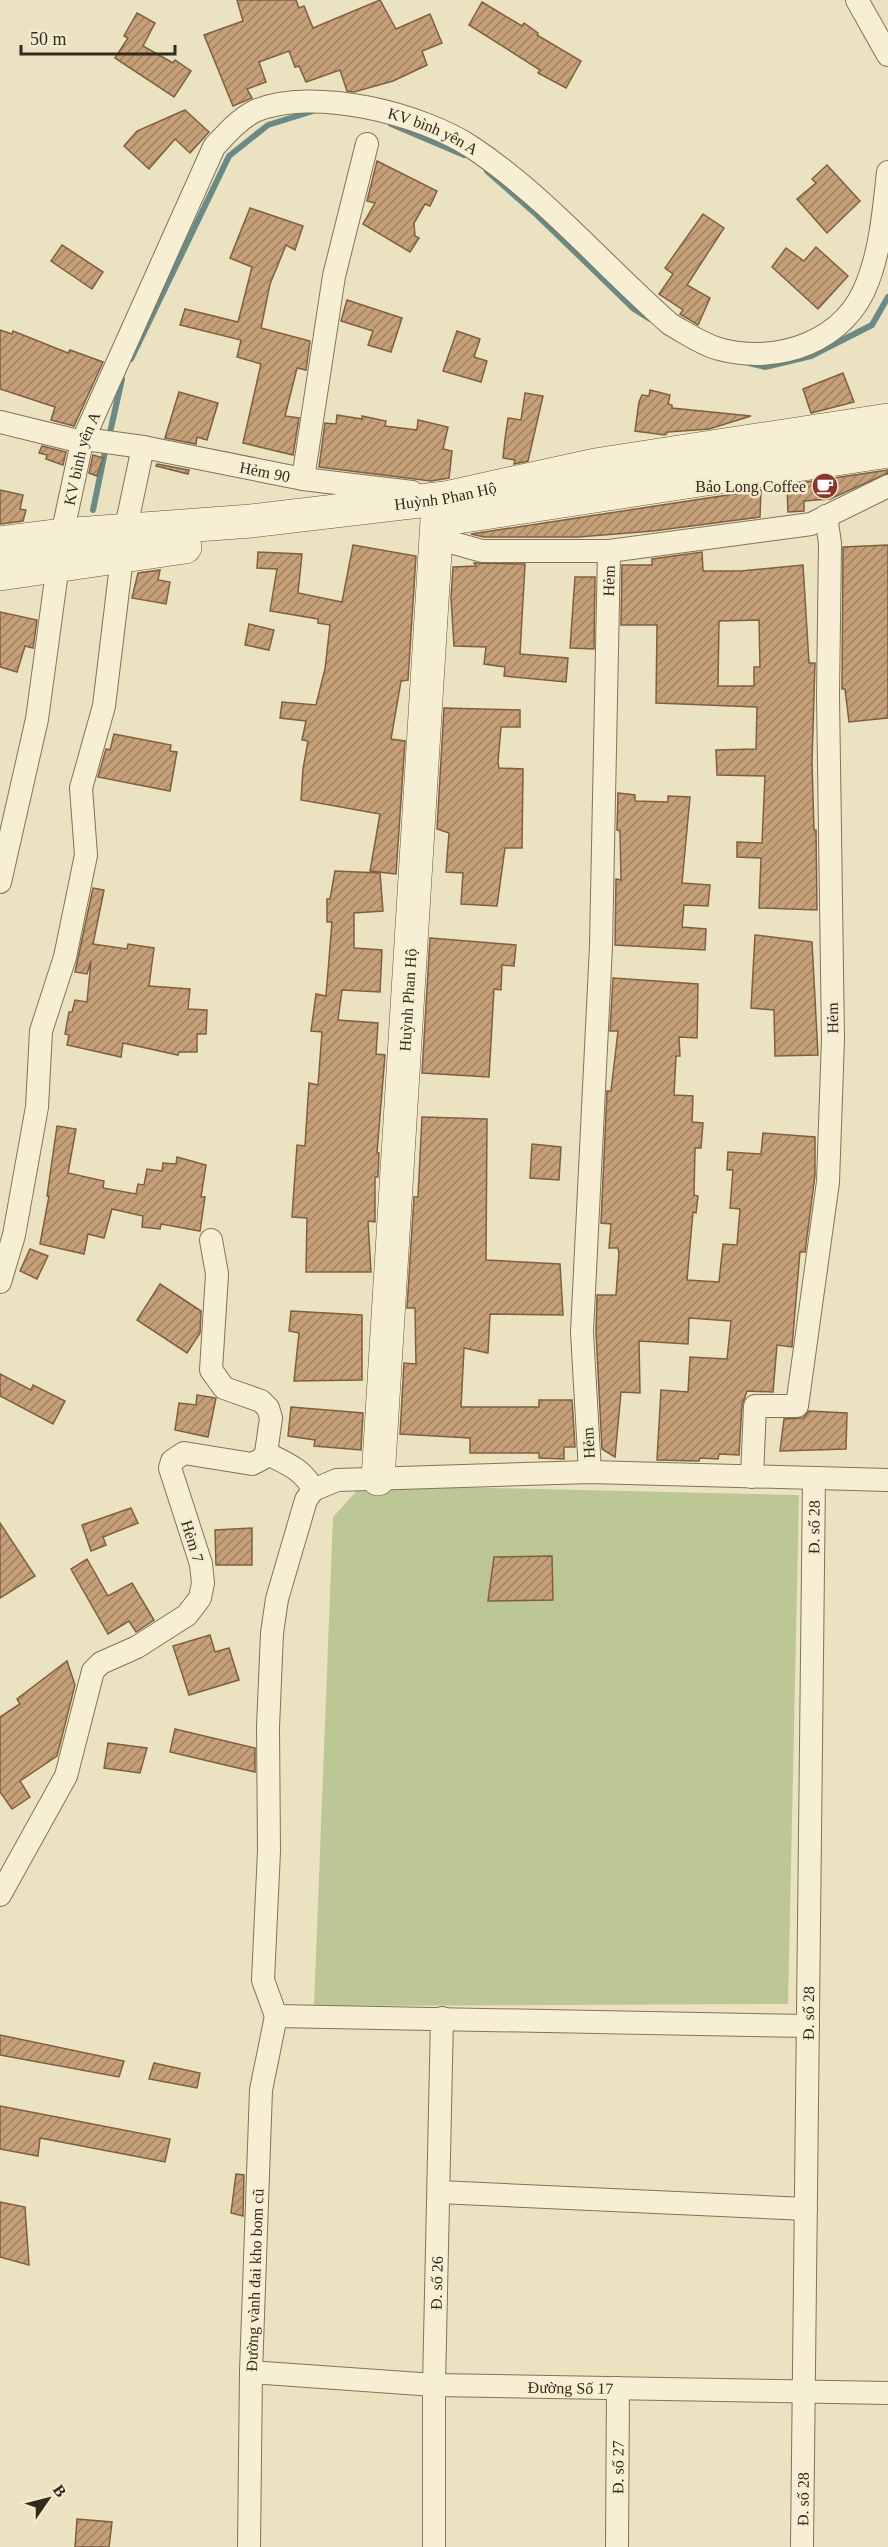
<svg xmlns="http://www.w3.org/2000/svg" width="888" height="2547" viewBox="0 0 888 2547" font-family="Georgia,serif">
	<style>
		.grass { fill: #bdc795 }
		.lines { fill: none; stroke-linecap: round; stroke-linejoin: round }
		.stream { stroke: #6b8a85; stroke-width: 6 }
		.building { fill: url(#building-hatch); stroke: #805f41; stroke-width: 1.5; fill-rule: evenodd }
		.street-casing { stroke: #827359; stroke-width: 24 }
		.secondary-casing { stroke: #64543d; stroke-width: 34 }
		.street { stroke: #f6efd3; stroke-width: 22 }
		.secondary { stroke: #f6efd3; stroke-width: 33 }
		.labels { text-anchor: middle; stroke-width: 5; stroke-linejoin: round; paint-order: stroke }
		.street-label { font-size: 16px; fill: #33291d; stroke: #f2ebcf }
		.poi-label { font-size: 16px; fill: #33291d; stroke: #f2ebcf; text-anchor: end }
	</style>
	<defs>
		<pattern id="building-hatch" width="6" height="6" patternUnits="userSpaceOnUse" patternTransform="scale(1.5)"><rect width="6" height="6" fill="#c6a078"/><path d="M-1 1l2-2M0 6l6-6M5 7l2-2" fill="none" stroke="#a18262"/></pattern>
	</defs>
	<rect width="100%" height="100%" fill="#eae2c0"/>
	<path class="grass" d="M362,1485L799,1495L788,2004L314,2006L333,1517Z"/>
	<g class="lines">
		<g class="stream">
			<path d="M391,124L464,155"/>
			<path d="M487,171L537,215L634,309L650,319"/>
			<path d="M131,359L229,156L268,125L313,111"/>
			<path d="M749,363L765,367L811,356L872,325L888,297"/>
			<path d="M109,437L122,379"/>
			<path d="M93,510L106,447"/>
		</g>
	</g>
	<g class="building">
		<path d="M237,0H296L299,8L304,6L313,28L380,0L396,29L430,14L442,43L422,51L427,65L393,81L354,92L347,91L340,70L306,82L299,66L295,67L289,51L259,62L266,82L247,89L252,98L233,106L204,35L243,21Z"/>
		<path d="M482,2L522,26L524,23L538,33L537,35L581,61L566,88L538,73L540,70L469,25Z"/>
		<path d="M137,13L155,23L143,46L173,63L175,60L191,71L174,97L115,58L128,38L124,36Z"/>
		<path d="M185,110L209,132L190,153L175,139L149,169L124,146L137,131Z"/>
		<path d="M377,161L437,191L430,206L425,204L414,223L415,236L419,238L410,252L363,224L375,203L367,201Z"/>
		<path d="M827,165L860,201L827,233L797,199L816,183L812,179Z"/>
		<path d="M250,208L303,226L295,250L286,245L270,284L261,328L310,341L306,370L297,368L285,416L299,418L293,455L243,443L261,364L237,357L241,340L180,325L185,309L238,322L252,267L230,258Z"/>
		<path d="M703,214L724,228L687,285L710,298L698,325L680,314L683,310L659,294L673,274L665,268Z"/>
		<path d="M62,245L103,272L92,289L51,261Z"/>
		<path d="M816,247L848,276L818,309L772,267L786,248L804,261Z"/>
		<path d="M347,300L402,318L391,352L368,345L373,331L341,321Z"/>
		<path d="M0,330L12,334L13,331L68,353L70,350L103,362L74,426L51,420L55,407L0,389Z"/>
		<path d="M457,331L480,339L474,357L487,361L481,382L443,371Z"/>
		<path d="M843,373L854,402L811,413L803,389Z"/>
		<path d="M650,390L670,395L668,404L672,405V408L751,416L709,429L668,432L665,435L635,431L639,402L642,395L649,396Z"/>
		<path d="M179,392L218,403L207,440L197,437L196,444L165,438Z"/>
		<path d="M525,393L543,396L528,461L514,464L515,460L503,458L505,439L508,418L521,420Z"/>
		<path d="M337,415L362,419V416L386,421L385,426L417,430L418,420L448,427L443,449L452,451L449,478L431,481L319,467L325,423L336,424Z"/>
		<path d="M42,446L66,452L63,465L46,459L47,455L39,453Z"/>
		<path d="M93,455L103,458L97,476L89,473Z"/>
		<path d="M157,464L189,470L188,474L156,466Z"/>
		<path d="M888,470V473L830,499L804,501V511L788,512L787,485Z"/>
		<path d="M0,490L23,495L20,509L26,510L23,521L0,524Z"/>
		<path d="M761,490L760,517L653,531L578,537H484L471,534Z"/>
		<path d="M353,545L416,556L408,680L401,681L391,739L405,741L396,874L370,871L380,814L301,800L303,769L308,741L302,740L306,721L280,718L282,702L316,705L325,669L330,625L318,623V619L270,611L277,569L257,568L258,552L302,554L298,593L342,602Z"/>
		<path d="M888,545V718L849,722L845,689H842L843,547Z"/>
		<path d="M702,552L703,571H741L803,565L809,663H815L812,762L814,830H816L817,910L759,908L761,858L737,857V842L762,843L765,776L717,775L716,750L756,749L757,707L656,703L657,625H621L622,565H652V559ZM759,620L760,667H754V686H718L719,621Z"/>
		<path d="M474,563L525,564L520,654L568,658L566,682L504,676L505,667L484,664L486,647L454,646L451,598L453,567L476,566Z"/>
		<path d="M160,570L158,580L170,582L166,604L132,598L138,573Z"/>
		<path d="M575,577H595L594,649L570,648Z"/>
		<path d="M0,612L37,620L33,648L25,646L17,672L0,667Z"/>
		<path d="M249,624L274,630L269,650L245,645Z"/>
		<path d="M444,708L520,710V727H501L498,762L499,768L523,769L522,848H505L497,906L461,904L463,873L446,872L449,833L437,829Z"/>
		<path d="M114,734L171,745L170,751L177,752L170,791L98,777L106,749L110,750Z"/>
		<path d="M618,793L635,795V801L668,802V796L690,797L682,883L710,885L708,906L684,905L682,927L706,929L705,950L615,945L616,879L621,880L620,831L617,830Z"/>
		<path d="M335,871L380,873L383,911L354,913V948L382,950L380,992L342,990L338,1020L378,1023L376,1054L385,1055L377,1153H379L378,1177H375V1222L368,1221L371,1272H306L307,1218L292,1217L297,1145L305,1146L309,1083L318,1085L322,1032L311,1031L316,994L326,996L332,922H327V899H330Z"/>
		<path d="M93,888L104,890L93,944L127,949L128,944L154,948L149,986L190,989L188,1009L207,1010L206,1034H197V1052H179L178,1055L123,1043L121,1057L67,1045L69,1035L65,1034L69,1012H72L75,1000L87,1002L91,961L87,974L75,972Z"/>
		<path d="M755,935L812,942L818,1055L775,1056L774,1010L751,1008Z"/>
		<path d="M430,938L516,945L514,966L502,965L501,990L494,989L489,1077L422,1073Z"/>
		<path d="M613,978L698,984L697,1038L679,1037L680,1056H676L674,1095L693,1096L692,1122L703,1123L701,1148H695L694,1195L698,1196L696,1213L693,1212L687,1280L719,1282L723,1244L737,1245L740,1209L730,1208L733,1170H727L728,1152L761,1154L763,1133L815,1137V1175L805,1252H800L792,1347L777,1345L773,1392L747,1391L742,1405L739,1455L719,1454L718,1459L700,1458L699,1461L657,1460L661,1390L688,1392L690,1357L727,1359L731,1321L689,1318L688,1344L639,1341L640,1393L621,1392L615,1457L602,1449L596,1332L597,1295H616L619,1253L618,1248H609L611,1224L601,1223L607,1091H611L618,1031H610Z"/>
		<path d="M422,1117L487,1119L486,1260L560,1264L563,1315L490,1314L488,1353L464,1348L461,1407H539V1400H572L575,1447H564V1459L539,1458V1453H470V1438L400,1434L404,1363L416,1364L415,1308H407L414,1197H418Z"/>
		<path d="M57,1126L76,1129L68,1173L104,1181L103,1188L136,1194L138,1184L144,1185L147,1169L162,1171L163,1163L176,1164L177,1157L206,1165L201,1197H205L200,1231L161,1224L160,1229L142,1227L143,1216L112,1209L104,1238L88,1234L84,1254L40,1244L49,1196H47Z"/>
		<path d="M532,1144L561,1147L559,1180L530,1178Z"/>
		<path d="M30,1249L48,1256L37,1279L20,1271Z"/>
		<path d="M160,1284L201,1311L200,1333L187,1353L137,1320Z"/>
		<path d="M291,1311L362,1315V1380L294,1381L299,1333L289,1331Z"/>
		<path d="M0,1374L31,1390L33,1385L65,1401L53,1424L0,1396Z"/>
		<path d="M197,1395L216,1398L208,1437L175,1430L179,1403L196,1405Z"/>
		<path d="M291,1407L363,1413L361,1450L314,1446L315,1440L288,1436Z"/>
		<path d="M809,1411L847,1413L846,1449L780,1451L784,1419L803,1418Z"/>
		<path d="M131,1508L138,1523L103,1537L106,1545L91,1551L82,1525Z"/>
		<path d="M0,1523L35,1576L0,1598Z"/>
		<path d="M252,1528V1565H216L215,1530Z"/>
		<path d="M552,1556L553,1600L488,1601L494,1557Z"/>
		<path d="M87,1559L108,1596L132,1583L154,1620L136,1632L129,1621L108,1634L71,1569Z"/>
		<path d="M210,1635L215,1652L229,1648L239,1680L189,1695L173,1646Z"/>
		<path d="M67,1661L75,1685L57,1756L20,1781L30,1797L12,1809L0,1792V1717L20,1704L17,1699Z"/>
		<path d="M175,1729L255,1748V1772L170,1752Z"/>
		<path d="M108,1743L147,1748L140,1773L104,1768Z"/>
		<path d="M0,2035L124,2061L119,2077L0,2055Z"/>
		<path d="M154,2063L200,2073L197,2088L149,2079Z"/>
		<path d="M0,2106L170,2139L165,2162L40,2138L38,2156L0,2149Z"/>
		<path d="M236,2174L244,2175L243,2216L231,2213Z"/>
		<path d="M0,2202L25,2207L29,2265L0,2257Z"/>
		<path d="M77,2519L112,2522L109,2547H75Z"/>
	</g>
	<g class="lines">
		<defs>
			<g id="street">
				<path d="M857,0L888,55"/>
				<path d="M0,422L82,442L92,440L143,447"/>
				<path d="M303,479L334,276L367,144"/>
				<path d="M436,538L482,551H609L811,524L888,486"/>
				<path id="s1" d="M0,882L37,719L62,535L82,442L214,147C226,134 239,119 255,111C313,86 423,114 473,148C546,197 604,266 670,324C686,333 701,344 719,349C778,365 846,342 868,281C881,247 884,208 888,172"/>
				<path id="s2" d="M0,1282L14,1235L37,1107L41,1031L65,957L86,855L81,788L104,706L125,532L143,447L303,479L412,492"/>
				<path d="M266,1453C285,1463 304,1469 313,1490"/>
				<path id="s3" d="M590,1472L582,1332L601,946L609,551"/>
				<path d="M752,1477L755,1406H797L828,1182L833,1039L828,695L830,543L826,516"/>
				<path d="M0,1895L66,1776L93,1671L101,1663L137,1647L187,1615L200,1598L203,1583L201,1564L170,1468L172,1461L184,1453L252,1464L262,1459L266,1453L271,1418L268,1408L261,1401L224,1388L211,1370L217,1274L211,1240"/>
				<path d="M276,2016L263,1980L269,1851L268,1727L272,1633L277,1599L306,1500L313,1490L337,1480L590,1472L888,1480"/>
				<path d="M276,2016L808,2026"/>
				<path d="M439,2192L806,2209"/>
				<path id="s4" d="M251,2372L434,2385L888,2393"/>
				<path id="s5" d="M249,2547L251,2372L261,2090L276,2016"/>
				<path id="s6" d="M434,2547V2385L442,2018"/>
				<path id="s7" d="M617,2547L618,2388"/>
				<path id="s8" d="M802,2547L814,1478"/>
			</g>
			<g id="secondary">
				<path d="M445,519L888,451"/>
				<path id="s9" d="M0,543L62,535L251,521L445,498L595,465L888,420"/>
				<path d="M0,574L185,547"/>
				<path id="s10" d="M378,1479L437,520"/>
			</g>
		</defs>
		<use href="#street" class="street-casing"/>
		<use href="#secondary" class="secondary-casing"/>
		<use href="#street" class="street"/>
		<use href="#secondary" class="secondary"/>
	</g>
	<defs>
		<symbol id="cafe-disc" viewBox="-11 -11 22 22"><circle r="9.5" fill="#8d352d" stroke="#f2ebcf"/><path d="M-5.5-4.5H6V0H3Q3 3.5 0 3.5H-2.5Q-5.5 3.5-5.5 0ZM3-3.2v2h1.7v-2ZM-6 4.5H4V6H-6Z" fill="#fff"/></symbol>
	</defs>
	<g fill-rule="evenodd">
		<use href="#cafe-disc" x="810" y="471" width="30" height="30"/>
	</g>
	<g class="labels">
		<g class="street-label">
			<text dy="6" stroke="none"><textPath href="#s1" startOffset="1010">KV bình yên A</textPath></text>
			<text dy="6" stroke="none"><textPath href="#s1" startOffset="432">KV bình yên A</textPath></text>
			<text dy="6" stroke="none"><textPath href="#s2" startOffset="976">Hẻm 90</textPath></text>
			<text dy="6" stroke="none"><textPath href="#s9" startOffset="448">Huỳnh Phan Hộ</textPath></text>
			<text dy="6" stroke="none"><textPath href="#s3" startOffset="892">Hẻm</textPath></text>
			<text dy="6" stroke="none"><textPath href="#s10" startOffset="480">Huỳnh Phan Hộ</textPath></text>
			<text transform="translate(832 1018) rotate(-91)" y="6">Hẻm</text>
			<text transform="translate(588 1443) rotate(-93)" y="6">Hẻm</text>
			<text dy="6" stroke="none"><textPath href="#s8" startOffset="1020">Đ. số 28</textPath></text>
			<text transform="translate(193 1541) rotate(73)" y="6">Hẻm 7</text>
			<text dy="6" stroke="none"><textPath href="#s8" startOffset="534">Đ. số 28</textPath></text>
			<text dy="6" stroke="none"><textPath href="#s5" startOffset="267">Đường vành đai kho bom cũ</textPath></text>
			<text dy="6" stroke="none"><textPath href="#s6" startOffset="264">Đ. số 26</textPath></text>
			<text dy="6" stroke="none"><textPath href="#s4" startOffset="320">Đường Số 17</textPath></text>
			<text dy="6" stroke="none"><textPath href="#s7" startOffset="80">Đ. số 27</textPath></text>
			<text dy="6" stroke="none"><textPath href="#s8" startOffset="48">Đ. số 28</textPath></text>
		</g>
		<g class="poi-label">
			<text x="806" y="492">Bảo Long Coffee</text>
		</g>
	</g>
	<g transform="translate(48 2499) rotate(55)" stroke="#f2ebcf" stroke-width="4.5" paint-order="stroke">
	<path d="M0-4.5L10 22L0 15L-10 22Z" fill="#33291d"/>
	<text y="-9" font-size="16" font-weight="bold" text-anchor="middle" fill="#33291d">B</text>
	</g>
	<path d="M21 45v9h154v-9" fill="none" stroke="#33291d" stroke-width="3"/>
	<text x="30" y="45" font-size="18" fill="#33291d" stroke="#f2ebcf" stroke-width="4.5" paint-order="stroke">50 m</text>
</svg>
